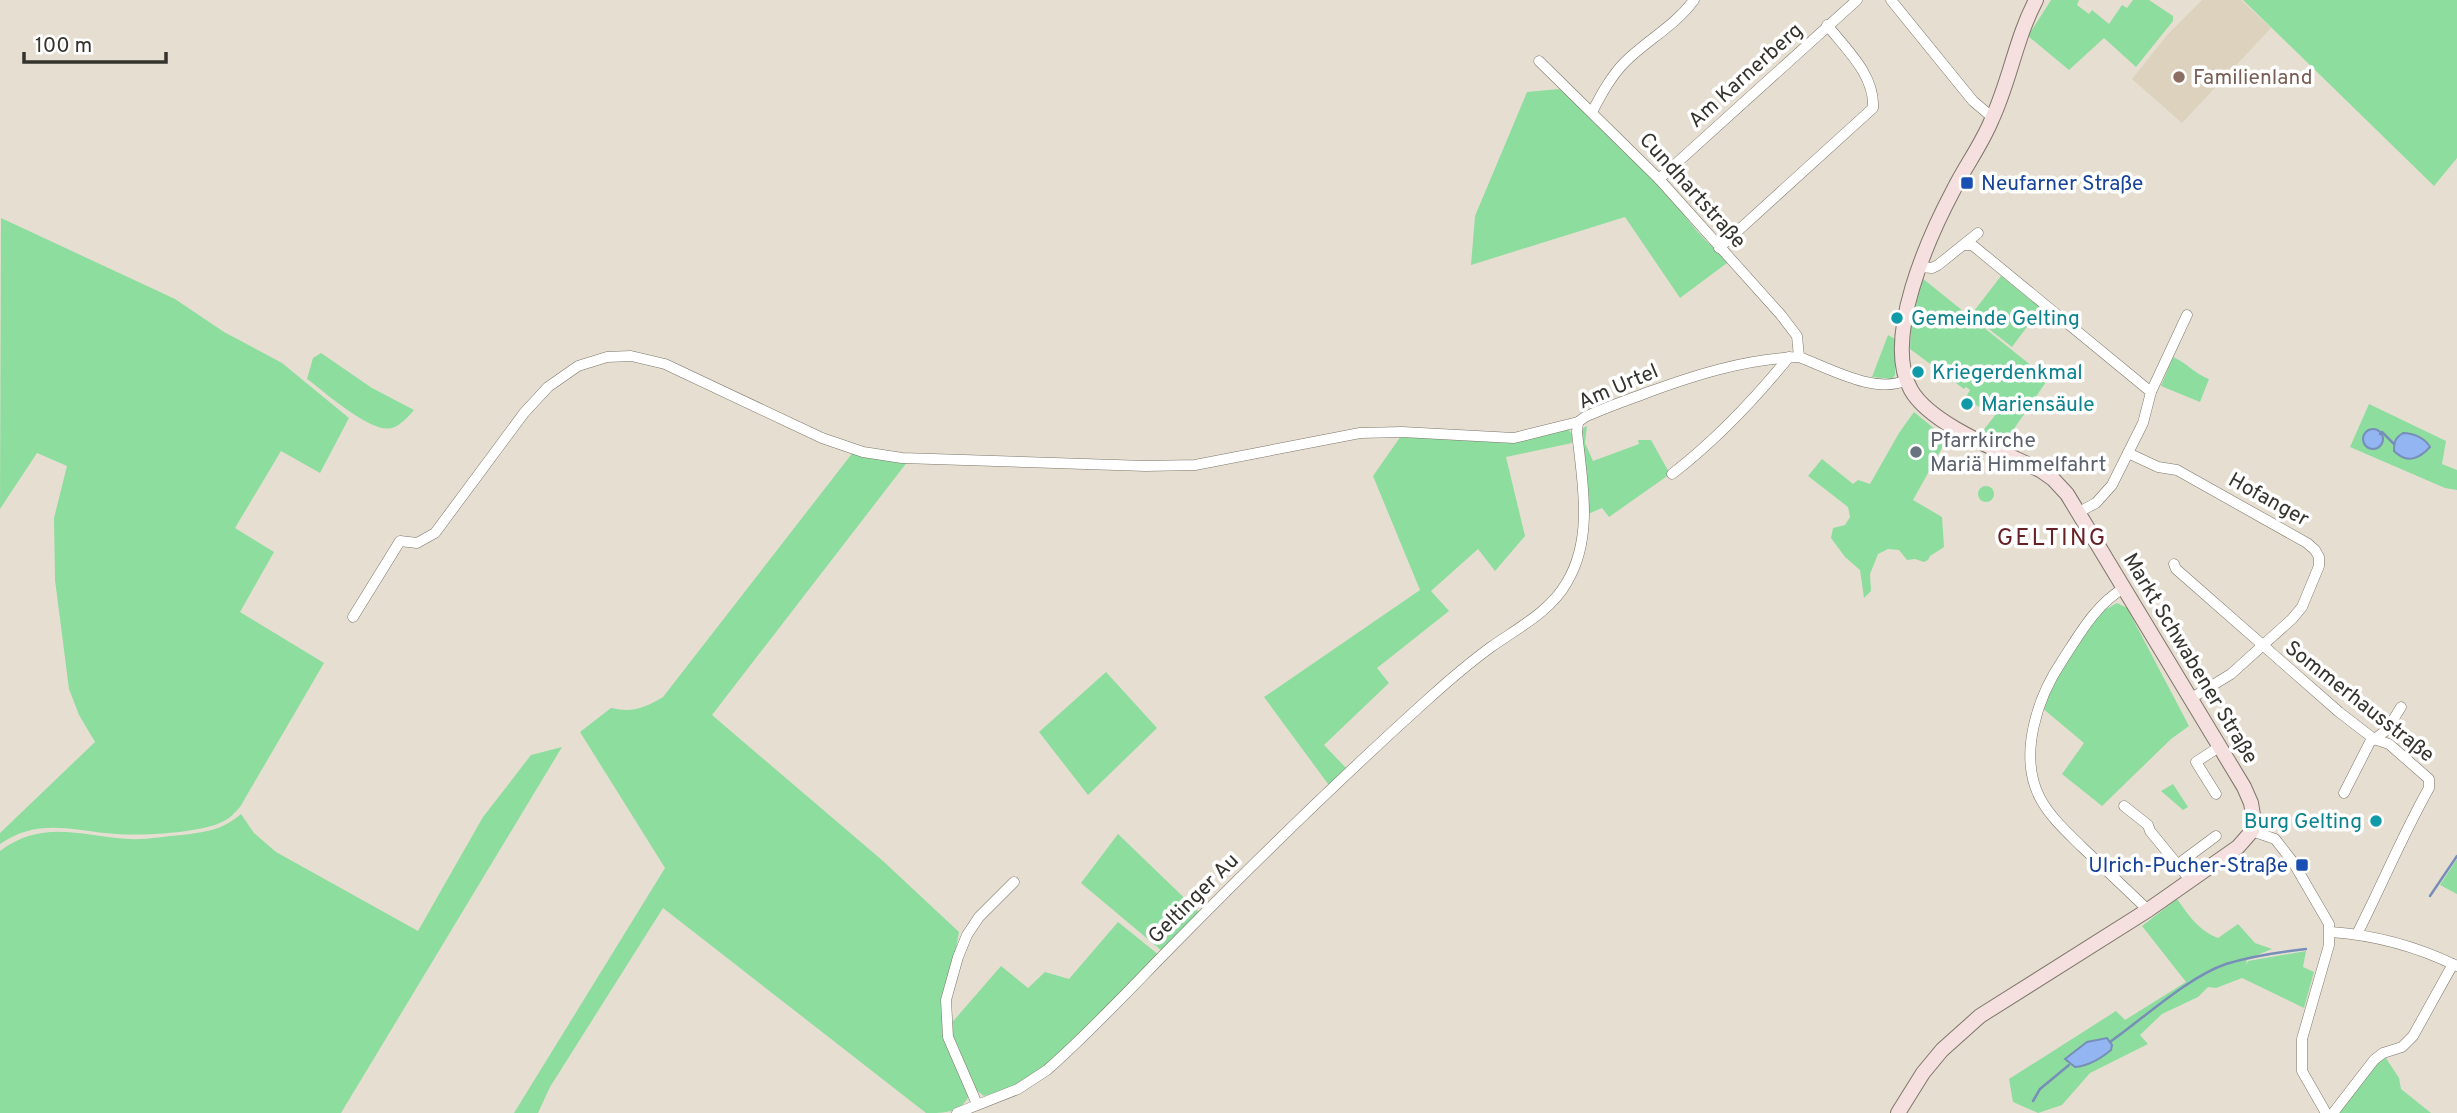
<svg xmlns="http://www.w3.org/2000/svg" width="2457" height="1113" viewBox="0 0 2457 1113" font-family="Overpass,sans-serif">
	<style>
		.built { fill: #ddd2be }
		.green { fill: #8ddd9f }
		.water { fill: #93b6f3; stroke: #778fb8; stroke-width: 2 }
		.lines { fill: none; stroke-linecap: round; stroke-linejoin: round }
		.stream { stroke: #778fb8; stroke-width: 2.5 }
		.street-casing { stroke: #7c766a; stroke-width: 11 }
		.secondary-casing { stroke: #7c766a; stroke-width: 16 }
		.street { stroke: #fff; stroke-width: 10 }
		.secondary { stroke: #f5dfdf; stroke-width: 14 }
		.education-dot { fill: #8d6e63; stroke: #fff; stroke-width: 2.5 }
		.transit-dot { fill: #1a4fb4; stroke: #fff; stroke-width: 2.5 }
		.culture-dot { fill: #0f9aa8; stroke: #fff; stroke-width: 2.5 }
		.worship-dot { fill: #6b7280; stroke: #fff; stroke-width: 2.5 }
		.labels { text-anchor: middle; stroke-width: 7; stroke-linejoin: round; paint-order: stroke }
		.street-label { font-size: 21px; fill: #35332d; stroke: #fff }
		.education-label { font-size: 21px; fill: #785e54; stroke: #fff; text-anchor: start }
		.transit-label { font-size: 21px; fill: #164399; stroke: #fff; text-anchor: start }
		.culture-label { font-size: 21px; fill: #0d838f; stroke: #fff; text-anchor: start }
		.worship-label { font-size: 21px; fill: #5b616d; stroke: #fff; text-anchor: start }
		.quarter-label { font-size: 24px; letter-spacing: 2px; fill: #672126; stroke: #fff }
	</style>
	<rect width="100%" height="100%" fill="#e6dfd1"/>
	<path class="built" d="M2202,0H2241L2271,28L2182,123L2132,79L2168,34Z"/>
	<g class="green">
		<path d="M2051,0H2079L2077,5L2089,14L2092,10L2109,24L2122,5L2127,8L2133,0H2149L2173,16V21L2136,67L2104,38L2069,70L2028,36Z"/>
		<path d="M2243,0H2457V158L2434,186Z"/>
		<path d="M1559,89C1594,117 1630,147 1658,181C1681,208 1699,242 1731,260L1680,298L1625,217L1471,265L1475,216L1527,92Z"/>
		<path d="M1,218L175,299L224,332L282,363L349,418L320,473L281,451L235,528L274,552L240,612L324,663L240,807C235,812 231,818 224,821C202,833 142,836 116,834C73,831 39,817 0,844V833L95,742L79,715L69,689L55,580L54,518L67,466L37,453L0,509Z"/>
		<path d="M2001,276L2041,308L2012,347L1971,315Z"/>
		<path d="M1922,278L2048,379L2005,442L1982,432L2000,409L1991,403L1984,411L1966,397L1970,390L1966,387L1964,389L1910,349L1911,327Z"/>
		<path d="M1888,335L1895,339V375L1892,379L1872,377Z"/>
		<path d="M321,353L372,388L414,410C408,417 401,425 392,428C371,434 325,392 307,379L313,358Z"/>
		<path d="M2173,357C2187,363 2195,374 2209,379L2200,402L2161,386Z"/>
		<path d="M2369,404L2446,441L2442,464L2457,470V490L2445,488L2350,447Z"/>
		<path d="M1914,412L1947,439L1913,500L1942,517L1944,547L1930,556L1928,560L1924,562L1915,559L1907,560L1899,550L1888,549L1878,554L1870,574L1871,591L1864,598L1860,570L1845,557L1831,538L1833,528L1845,525L1850,517L1848,507L1808,476L1822,459L1853,484L1858,480L1870,484L1899,433Z"/>
		<path d="M1587,426L1585,443L1593,461L1639,444L1638,440H1651L1670,474L1609,517L1602,508L1588,514L1581,439L1583,428Z"/>
		<path d="M1567,428L1572,434V443L1506,457L1525,536L1495,571L1478,549L1431,591L1449,611L1377,668L1389,683L1324,745L1347,769L1331,788L1264,697L1420,590L1373,476L1403,433L1517,441Z"/>
		<path d="M854,451L908,461L712,715L883,861L959,932L942,1024L969,1096C960,1113 945,1113 926,1113L663,908L550,1087L538,1113H514L665,868L580,732L611,708C633,713 644,708 663,697Z"/>
		<circle cx="1986" cy="494" r="8"/>
		<path d="M2117,603L2127,608L2189,726L2171,739L2102,806L2062,774L2084,743L2041,707L2073,650L2101,612Z"/>
		<path d="M1106,672L1157,728L1088,795L1039,732Z"/>
		<path d="M562,747L341,1113H0V851C43,819 80,836 129,839C146,840 165,836 182,835C205,832 223,830 241,814L254,833L276,852L418,931L483,817L531,755Z"/>
		<path d="M2173,784L2188,807L2183,810L2161,791Z"/>
		<path d="M1118,834L1200,913L1162,951L1081,883Z"/>
		<path d="M2457,859V894L2440,885Z"/>
		<path d="M2177,899C2189,916 2199,931 2218,938L2238,924L2255,943L2272,949L2247,959L2246,965L2248,961L2306,951L2303,967L2314,972L2304,1008L2242,978L2216,988L2208,987L2198,997L2162,1014L2140,1035L2148,1044L2090,1073L2062,1105L2038,1113L2013,1102L2009,1079L2116,1011L2125,1020L2186,982L2142,926Z"/>
		<path d="M1118,922L1159,955L1052,1062L1018,1086L984,1096L975,1089L949,1026L1001,966L1028,988L1045,972L1069,979Z"/>
		<path d="M2386,1058L2399,1078L2401,1089L2431,1113H2337L2380,1059Z"/>
	</g>
	<g class="water">
		<circle cx="2373" cy="439" r="10"/>
		<path d="M2403,433C2413,433 2425,438 2430,447C2419,459 2407,464 2394,451C2394,442 2395,438 2403,433Z"/>
		<path d="M2107,1038L2112,1045L2111,1050C2100,1059 2089,1066 2075,1067L2065,1059L2087,1042Z"/>
	</g>
	<g class="lines">
		<g class="stream">
			<path d="M2380,434L2382,432L2394,444"/>
			<path d="M2430,896L2457,856"/>
			<path d="M2110,1042C2144,1018 2188,977 2226,964C2252,956 2279,952 2306,949"/>
			<path d="M2033,1101L2040,1089L2069,1065"/>
		</g>
		<defs>
			<g id="street">
				<path d="M1891,0L1973,101L1993,118"/>
				<path d="M1539,61L1659,179L1781,315L1797,336L1799,357"/>
				<path d="M1592,112C1601,95 1611,76 1625,62C1647,40 1675,26 1694,0"/>
				<path d="M1659,179L1857,0"/>
				<path d="M1964,245H1972L1976,248L2151,392"/>
				<path d="M1719,248L1873,108C1875,75 1846,49 1827,25"/>
				<path d="M1920,267L1932,268L1938,265L1978,233"/>
				<path d="M2128,453L2158,467L2177,470L2307,543L2315,550L2319,557V566L2302,607L2292,619L2231,674L2190,699"/>
				<path d="M1672,474C1716,440 1754,400 1789,357"/>
				<path d="M2079,512L2096,503L2112,485L2143,423L2151,392L2187,315"/>
				<path d="M2174,564L2176,569L2339,712L2374,739L2389,744L2429,779V788C2402,836 2382,885 2357,934"/>
				<path d="M2124,588C2096,604 2079,635 2062,661C2037,698 2018,756 2040,798C2050,817 2067,832 2082,847C2104,868 2126,889 2148,910"/>
				<path d="M353,617L400,541L417,543L435,533L524,413L548,387L578,366L607,357L631,356L665,364L822,438L863,452L902,458L1146,466L1195,465L1360,433L1402,432L1514,438L1578,422"/>
				<path d="M2344,793L2370,742L2387,730L2401,707"/>
				<path d="M2216,794L2196,762L2219,747"/>
				<path d="M2124,806L2148,825L2150,831L2191,881"/>
				<path d="M2252,831L2275,839L2293,862L2329,924V945L2302,1039V1071L2326,1113"/>
				<path d="M2177,865L2216,836"/>
				<path d="M2331,932C2374,935 2418,947 2457,966"/>
				<path d="M977,1104L948,1037L946,1000L958,957L967,935L979,917L1014,882"/>
				<path d="M957,1113L1018,1089L1047,1070C1096,1027 1140,978 1186,932C1264,853 1344,775 1426,701C1447,682 1469,663 1491,647C1518,628 1551,611 1567,582C1594,537 1582,481 1577,432L1578,422L1585,417C1604,408 1625,401 1646,393C1695,375 1745,359 1799,357C1829,368 1876,395 1906,380"/>
				<path d="M2333,1113L2374,1060L2383,1053L2402,1047L2413,1036L2453,964"/>
			</g>
			<path id="secondary" d="M1898,1113L1923,1073L1942,1050L1980,1016L2148,910L2238,847L2252,831L2254,821L2251,803L2244,787L2067,494L2053,479L2040,470C2003,452 1931,425 1911,390C1882,339 1929,236 1954,189C1966,165 1982,144 1992,119C2010,80 2016,38 2036,0"/>
		</defs>
		<use href="#street" class="street-casing"/>
		<use href="#secondary" class="secondary-casing"/>
		<use href="#street" class="street"/>
		<use href="#secondary" class="secondary"/>
	</g>
	<circle class="education-dot" cx="2179" cy="77" r="7"/>
	<g class="transit-dot">
		<rect x="1960" y="176" width="14" height="14" rx="3.5"/>
		<rect x="2295" y="858" width="14" height="14" rx="3.5"/>
	</g>
	<g class="culture-dot">
		<circle cx="1897" cy="318" r="7"/>
		<circle cx="1918" cy="372" r="7"/>
		<circle cx="1967" cy="404" r="7"/>
		<circle cx="2376" cy="821" r="7"/>
	</g>
	<circle class="worship-dot" cx="1916" cy="452" r="7"/>
	<g class="labels">
		<g class="street-label">
			<text transform="translate(1745 75) rotate(-42)" y="7">Am Karnerberg</text>
			<text transform="translate(1693 190) rotate(48)" y="7">Cundhartstraße</text>
			<text transform="translate(1618 386) rotate(-23)" y="7">Am Urtel</text>
			<text transform="translate(2269 499) rotate(29)" y="7">Hofanger</text>
			<text transform="translate(2191 658) rotate(59)" y="7">Markt Schwabener Straße</text>
			<text transform="translate(2360 701) rotate(38)" y="7">Sommerhausstraße</text>
			<text transform="translate(1193 898) rotate(-45)" y="7">Geltinger Au</text>
		</g>
		<g class="education-label">
			<text x="2193" y="84">Familienland</text>
		</g>
		<g class="transit-label">
			<text x="1981" y="190">Neufarner Straße</text>
			<text x="2288" y="872" text-anchor="end">Ulrich-Pucher-Straße</text>
		</g>
		<g class="culture-label">
			<text x="1911" y="325">Gemeinde Gelting</text>
			<text x="1932" y="379">Kriegerdenkmal</text>
			<text x="1981" y="411">Mariensäule</text>
			<text x="2362" y="828" text-anchor="end">Burg Gelting</text>
		</g>
		<g class="worship-label">
			<text x="1930" y="447">Pfarrkirche<tspan x="1930" dy="24">Mariä Himmelfahrt</tspan></text>
		</g>
		<g class="quarter-label">
			<text x="2052" y="545">GELTING</text>
		</g>
	</g>
	<path d="M24 52v10h142v-10" fill="none" stroke="#35332d" stroke-width="3.5"/>
	<text x="35" y="52" font-size="21" fill="#35332d" stroke="#ffffff" stroke-width="5" paint-order="stroke">100 m</text>
</svg>
